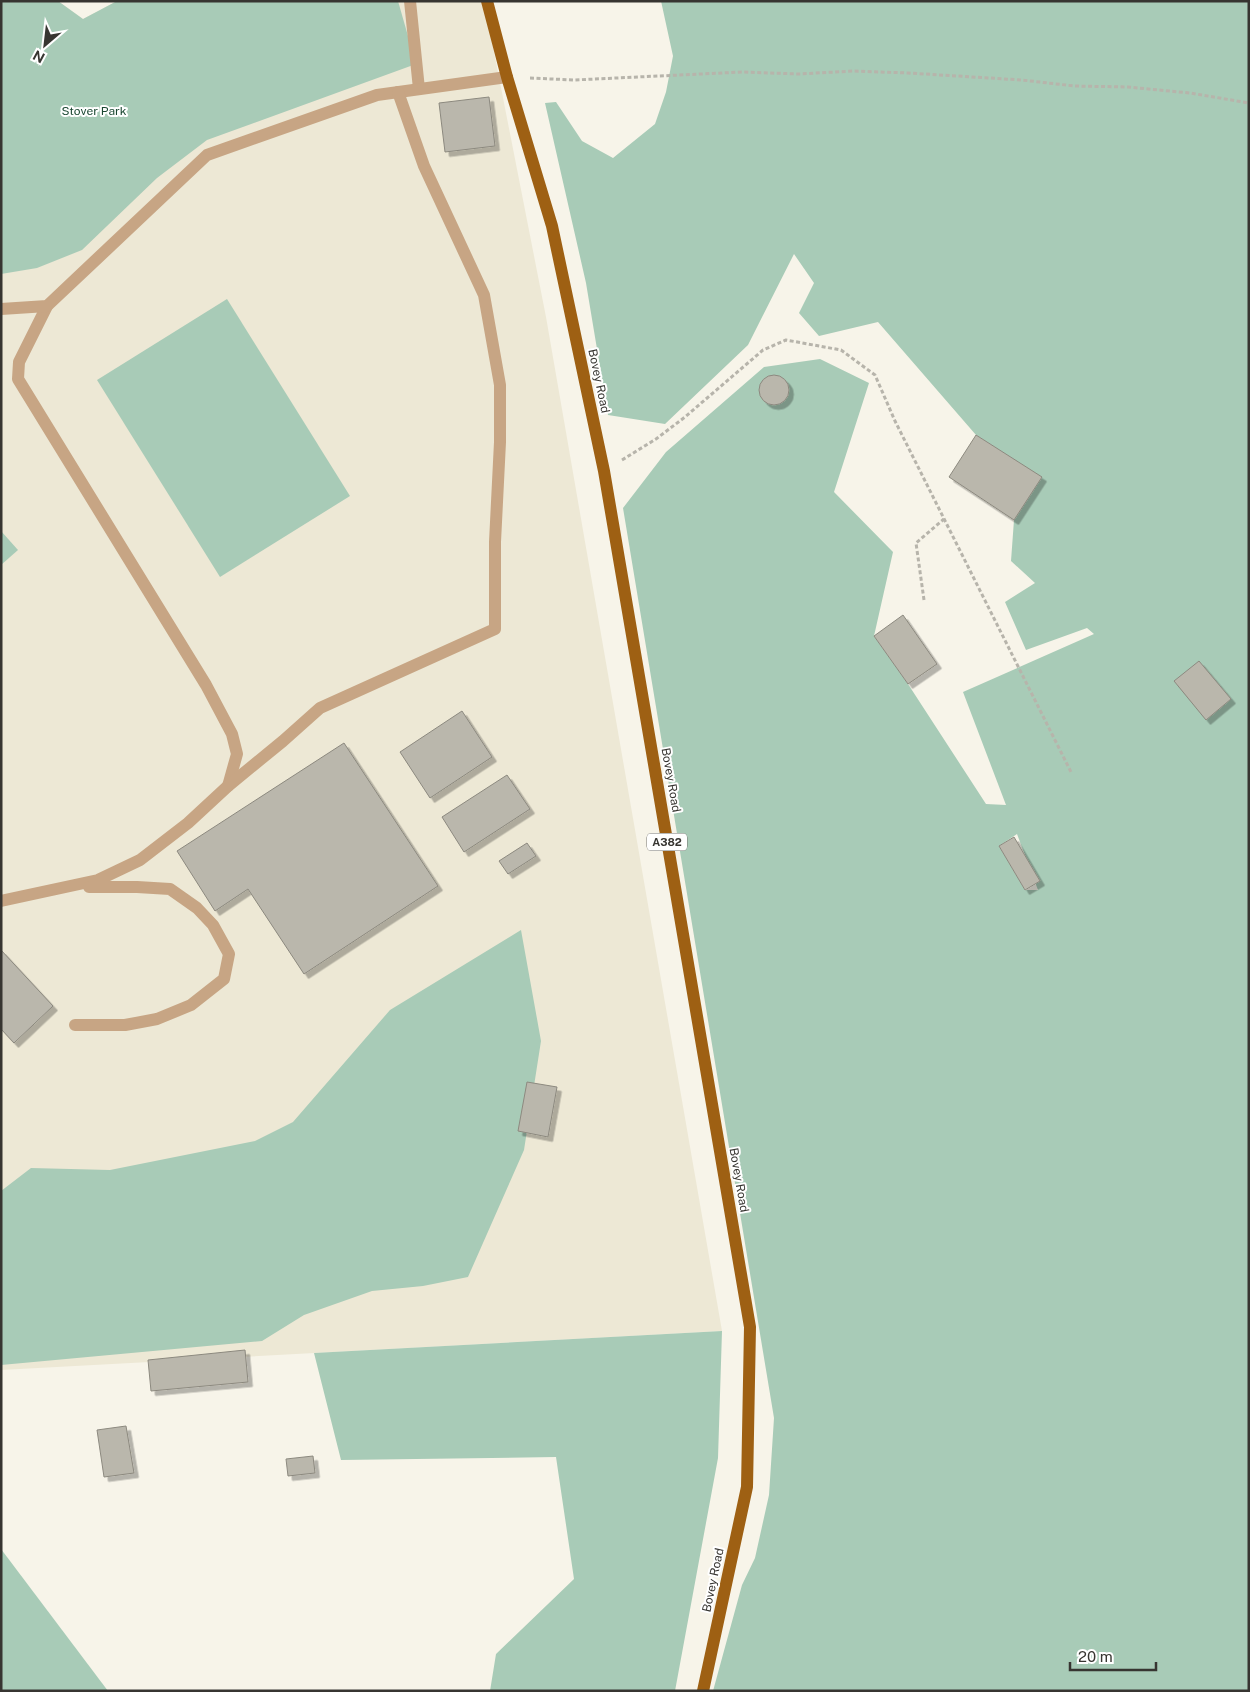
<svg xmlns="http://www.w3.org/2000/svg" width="1250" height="1692" viewBox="0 0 1250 1692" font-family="'Public Sans',sans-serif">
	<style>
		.built { fill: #ede8d5 }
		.green { fill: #a8cbb7; fill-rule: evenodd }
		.building { fill: #bab7ac; stroke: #8c897f; filter: url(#shadow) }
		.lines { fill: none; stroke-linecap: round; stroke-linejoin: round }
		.path { stroke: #b7b4ab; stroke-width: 3; stroke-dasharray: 4 2.5; stroke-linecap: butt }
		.lane { stroke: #c7a584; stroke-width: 12 }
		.primary { stroke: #9e6013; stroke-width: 12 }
		.labels { text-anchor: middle; stroke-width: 4; stroke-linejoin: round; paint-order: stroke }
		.shield { fill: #fff; stroke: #73726f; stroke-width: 1 }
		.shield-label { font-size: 11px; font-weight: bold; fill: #373531 }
		.park-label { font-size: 12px; fill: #1a4731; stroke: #fff }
		.street-label { font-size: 12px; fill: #373531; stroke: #fff }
	</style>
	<defs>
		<filter id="shadow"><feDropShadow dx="4.5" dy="4.5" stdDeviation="0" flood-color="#0004"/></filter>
	</defs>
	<rect width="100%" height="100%" fill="#f7f4e9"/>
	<path class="built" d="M1,1H58L83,19L117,1H484L546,317L722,1331L1,1370Z"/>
	<g class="green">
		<path d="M1,1H58L83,19L117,1H398L416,64L207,140L157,178L82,250L37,268L1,274Z"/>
		<path d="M661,1H1249V1691H713L742,1585L755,1558L769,1495L774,1418L623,508L666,452L764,367L820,359L869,383L834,492L893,552L874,636L908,684L986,804L1006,805L963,692L1094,634L1087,628L1026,650L1005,602L1035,583L1011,561L1014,520L1041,477L976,435L878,322L819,336L799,313L814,283L794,254L748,345L665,424L608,415L586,283L545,103L556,102L582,141L613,158L655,124L666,92L673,56ZM1017,834L1038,890H1025L999,846Z"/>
		<path d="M227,299L350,496L220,577L97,380Z"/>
		<path d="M1,531L18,550L1,565Z"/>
		<path d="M521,930L541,1041L524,1150L468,1277L423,1286L372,1291L304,1315L262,1341L1,1365V1191L31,1168L110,1170L255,1141L293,1122L390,1010Z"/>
		<path d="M722,1331L718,1458L675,1691H490L496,1654L574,1579L556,1457L341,1460L314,1353Z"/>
		<path d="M1,1549L108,1691H1Z"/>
	</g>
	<g class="building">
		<path d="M489,97L495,146L445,152L439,103Z"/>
		<circle cx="774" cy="390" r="15"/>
		<path d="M976,435L1042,477L1014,520L949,477Z"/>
		<path d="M903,615L937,664L908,684L874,636Z"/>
		<path d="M1199,661L1231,699L1206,720L1174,681Z"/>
		<path d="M462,711L492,757L430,798L400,752Z"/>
		<path d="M344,743L438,886L304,974L248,889L215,911L177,851Z"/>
		<path d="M507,775L530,809L464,852L442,817Z"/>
		<path d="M1014,837L1040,881L1025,890L999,846Z"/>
		<path d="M527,843L536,856L508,874L499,861Z"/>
		<path d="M1,950L53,1006L14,1043L1,1029Z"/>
		<path d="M527,1082L557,1087L548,1137L518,1131Z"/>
		<path d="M245,1350L248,1382L151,1391L148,1360Z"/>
		<path d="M126,1426L134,1473L104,1477L97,1430Z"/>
		<path d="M313,1456L315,1473L288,1476L286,1459Z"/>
	</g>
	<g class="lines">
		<g class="path">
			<path d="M530,78L574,80L743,72L798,74L854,71L908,73L1022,80L1074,86L1128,87L1190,93L1249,103"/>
			<path d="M622,460L656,439L685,417L763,350L786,340L841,350L875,375L895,421L1072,774"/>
			<path d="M924,600L916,543L944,519"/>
		</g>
		<g class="lane">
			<path d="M410,1L419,89"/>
			<path d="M47,306L19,362L18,379L206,685L232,734L237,754L228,786"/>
			<path d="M1,309L47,306L207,155L377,95L507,77"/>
			<path d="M1,901L98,880L140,860L188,823L228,786L283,741L320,708L495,629V542L500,442V385L484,295L424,166L398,92"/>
			<path d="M75,1025H125L157,1019L191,1005L224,979L229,954L213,925L197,908L170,889L137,887H89"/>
		</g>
		<path class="primary" d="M487,1L507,77L552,226L604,471L750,1327L747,1487L703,1691"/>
	</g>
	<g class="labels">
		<rect class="shield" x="647" y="833.5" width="40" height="17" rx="4"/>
		<g class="shield-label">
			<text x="667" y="846">A382</text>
		</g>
		<g class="park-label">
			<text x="94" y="115">Stover Park</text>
		</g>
		<g class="street-label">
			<text transform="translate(599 381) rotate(78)" y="4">Bovey Road</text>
			<text transform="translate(671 780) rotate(80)" y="4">Bovey Road</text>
			<text transform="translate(739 1180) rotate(80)" y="4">Bovey Road</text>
			<text transform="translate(713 1580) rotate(-78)" y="4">Bovey Road</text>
		</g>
	</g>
	<rect width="1250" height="1692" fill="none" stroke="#373531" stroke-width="5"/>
	<g transform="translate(45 45) rotate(208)" stroke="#ffffff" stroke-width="4" paint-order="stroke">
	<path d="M0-4L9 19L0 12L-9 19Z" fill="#373531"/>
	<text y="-8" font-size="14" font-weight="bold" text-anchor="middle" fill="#373531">N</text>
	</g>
	<path d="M1070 1662v8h86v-8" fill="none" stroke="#373531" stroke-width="2.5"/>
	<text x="1078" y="1662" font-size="15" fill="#373531" stroke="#ffffff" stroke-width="4" paint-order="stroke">20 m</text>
</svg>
